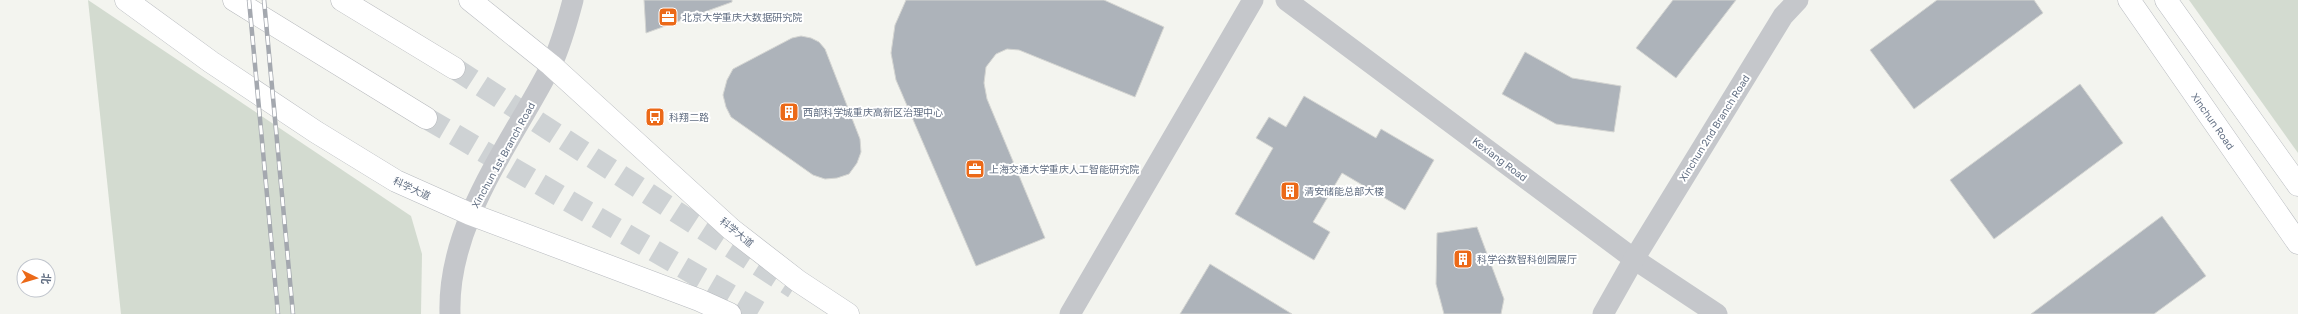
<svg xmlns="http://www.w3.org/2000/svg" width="2298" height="314" viewBox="0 0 2298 314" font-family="'Golos Text','Noto Sans SC',sans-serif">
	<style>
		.green { fill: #d3dbd0 }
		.building { fill: #adb3ba; stroke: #d4d5d2 }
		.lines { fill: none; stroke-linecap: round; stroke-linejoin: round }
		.trunk-tunnel { stroke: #ced2d4; stroke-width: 22; stroke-dasharray: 22 11; stroke-linecap: butt }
		.secondary-casing { stroke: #b7babf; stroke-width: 23 }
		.trunk-casing { stroke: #b5b7bb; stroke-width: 23 }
		.tertiary { stroke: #c5c7cb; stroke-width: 21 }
		.secondary { stroke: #fff; stroke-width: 22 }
		.trunk { stroke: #fff; stroke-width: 22 }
		.rail-casing { stroke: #a4a8af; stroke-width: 4.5 }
		.rail { stroke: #fff; stroke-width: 3; stroke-dasharray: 9; stroke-linecap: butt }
		.labels { text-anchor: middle; stroke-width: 4; stroke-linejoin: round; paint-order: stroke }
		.poi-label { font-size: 10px; fill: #616e82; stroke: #fff; text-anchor: start }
		.street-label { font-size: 10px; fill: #616e82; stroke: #fff }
	</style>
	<rect width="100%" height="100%" fill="#f3f4ef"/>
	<g class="green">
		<path d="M88,0L411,216L422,254L421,314H121Z"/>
		<path d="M2189,0H2298V153Z"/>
	</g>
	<g class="building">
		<path d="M644,0H732V2L646,33Z"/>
		<path d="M906,0H1104L1164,27L1135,97L1019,50L1007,49L996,54L986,67L984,83L987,99L1045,238L976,266L896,80L891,53L895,25Z"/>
		<path d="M1673,0H1736L1676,78L1636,48Z"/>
		<path d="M1937,0H2034L2043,13L1914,109L1870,50Z"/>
		<path d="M801,36L811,38L819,42L825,49L860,139L861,152L857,163L849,174L837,178L825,179L813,175L731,117L726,107L723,95L727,80L733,69L792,38Z"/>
		<path d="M1525,52L1572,78L1621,86L1614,132L1556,124L1502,94Z"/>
		<path d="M2080,84L2123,143L1994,239L1950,180Z"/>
		<path d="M1304,96L1376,138L1381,129L1434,160L1405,210L1342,173L1313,222L1330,232L1314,260L1235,214L1273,148L1256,138L1269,117L1286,127Z"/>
		<path d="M2162,216L2206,276L2154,314H2031Z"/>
		<path d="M1477,227L1504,299L1501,314H1444L1436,284L1437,233Z"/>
		<path d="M1210,264L1292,314H1180Z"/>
	</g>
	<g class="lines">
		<g class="trunk-tunnel">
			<path d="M454,68L794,288"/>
			<path d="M426,118L763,314"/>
		</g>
		<defs>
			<g id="secondary">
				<path d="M126,0L211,62L316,132L396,181L470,214L699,300L730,314"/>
				<path d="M470,0L551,65L731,229L798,281L848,314"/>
				<path d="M2129,0L2298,243"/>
				<path d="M2166,0L2298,185"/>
			</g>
			<g id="trunk">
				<path d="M234,0L426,118"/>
				<path d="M342,0L454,68"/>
			</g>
		</defs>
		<use href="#secondary" class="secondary-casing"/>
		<use href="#trunk" class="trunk-casing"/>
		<g class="tertiary">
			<path d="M1286,0L1634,259L1717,314"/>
			<path d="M450,314C447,223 511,144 551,66C561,45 567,23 573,0"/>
			<path d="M1070,314L1253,0"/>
			<path d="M1603,314L1634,259L1783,16L1798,0"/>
		</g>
		<use href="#secondary" class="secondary"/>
		<use href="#trunk" class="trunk"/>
		<defs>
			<g id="rail">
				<path d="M249,0L278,314"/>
				<path d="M264,0L293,314"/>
			</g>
		</defs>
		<use href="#rail" class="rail-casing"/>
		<use href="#rail" class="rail"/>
	</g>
	<defs>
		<symbol id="office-square" viewBox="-11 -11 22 22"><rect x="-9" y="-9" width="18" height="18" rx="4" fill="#eb6918" stroke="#fff"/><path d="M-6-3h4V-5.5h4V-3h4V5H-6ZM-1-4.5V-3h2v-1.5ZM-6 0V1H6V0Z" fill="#fff"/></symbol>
		<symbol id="building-square" viewBox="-11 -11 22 22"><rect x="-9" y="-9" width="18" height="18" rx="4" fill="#eb6918" stroke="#fff"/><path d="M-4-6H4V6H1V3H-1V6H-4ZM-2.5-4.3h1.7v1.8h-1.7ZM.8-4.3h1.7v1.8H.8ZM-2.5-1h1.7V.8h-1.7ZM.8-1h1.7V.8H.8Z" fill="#fff"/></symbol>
		<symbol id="bus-square" viewBox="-11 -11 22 22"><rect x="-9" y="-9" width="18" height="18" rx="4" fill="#eb6918" stroke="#fff"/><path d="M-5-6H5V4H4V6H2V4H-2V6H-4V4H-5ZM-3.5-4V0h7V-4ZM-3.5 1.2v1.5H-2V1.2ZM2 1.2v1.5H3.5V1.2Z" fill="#fff"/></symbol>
	</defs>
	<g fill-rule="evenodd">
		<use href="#office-square" x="657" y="6" width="22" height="22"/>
		<use href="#building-square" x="778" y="101" width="22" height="22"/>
		<use href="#bus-square" x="644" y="106" width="22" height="22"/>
		<use href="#office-square" x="964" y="158" width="22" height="22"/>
		<use href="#building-square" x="1279" y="180" width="22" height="22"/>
		<use href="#building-square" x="1452" y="248" width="22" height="22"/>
	</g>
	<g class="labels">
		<g class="poi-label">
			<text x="682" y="21">北京大学重庆大数据研究院</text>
			<text x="803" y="116">西部科学城重庆高新区治理中心</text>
			<text x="669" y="121">科翔二路</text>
			<text x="989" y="173">上海交通大学重庆人工智能研究院</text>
			<text x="1304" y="195">清安储能总部大楼</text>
			<text x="1477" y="263">科学谷数智科创园展厅</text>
		</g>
		<g class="street-label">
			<text transform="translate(2213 121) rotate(55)" y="4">Xinchun Road</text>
			<text transform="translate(1714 128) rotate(-58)" y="4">Xinchun 2nd Branch Road</text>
			<text transform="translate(503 155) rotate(-61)" y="4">Xinchun 1st Branch Road</text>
			<text transform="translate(1500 159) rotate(37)" y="4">Kexiang Road</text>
			<text transform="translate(412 188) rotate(25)" y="4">科学大道</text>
			<text transform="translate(737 232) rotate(39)" y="4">科学大道</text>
		</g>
	</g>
	<g transform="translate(36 278) rotate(95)"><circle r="19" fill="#ffffff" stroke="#c0c5cd"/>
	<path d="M0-3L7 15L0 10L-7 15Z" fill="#eb6918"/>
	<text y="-6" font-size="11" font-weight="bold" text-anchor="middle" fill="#616e82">北</text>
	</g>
</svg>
